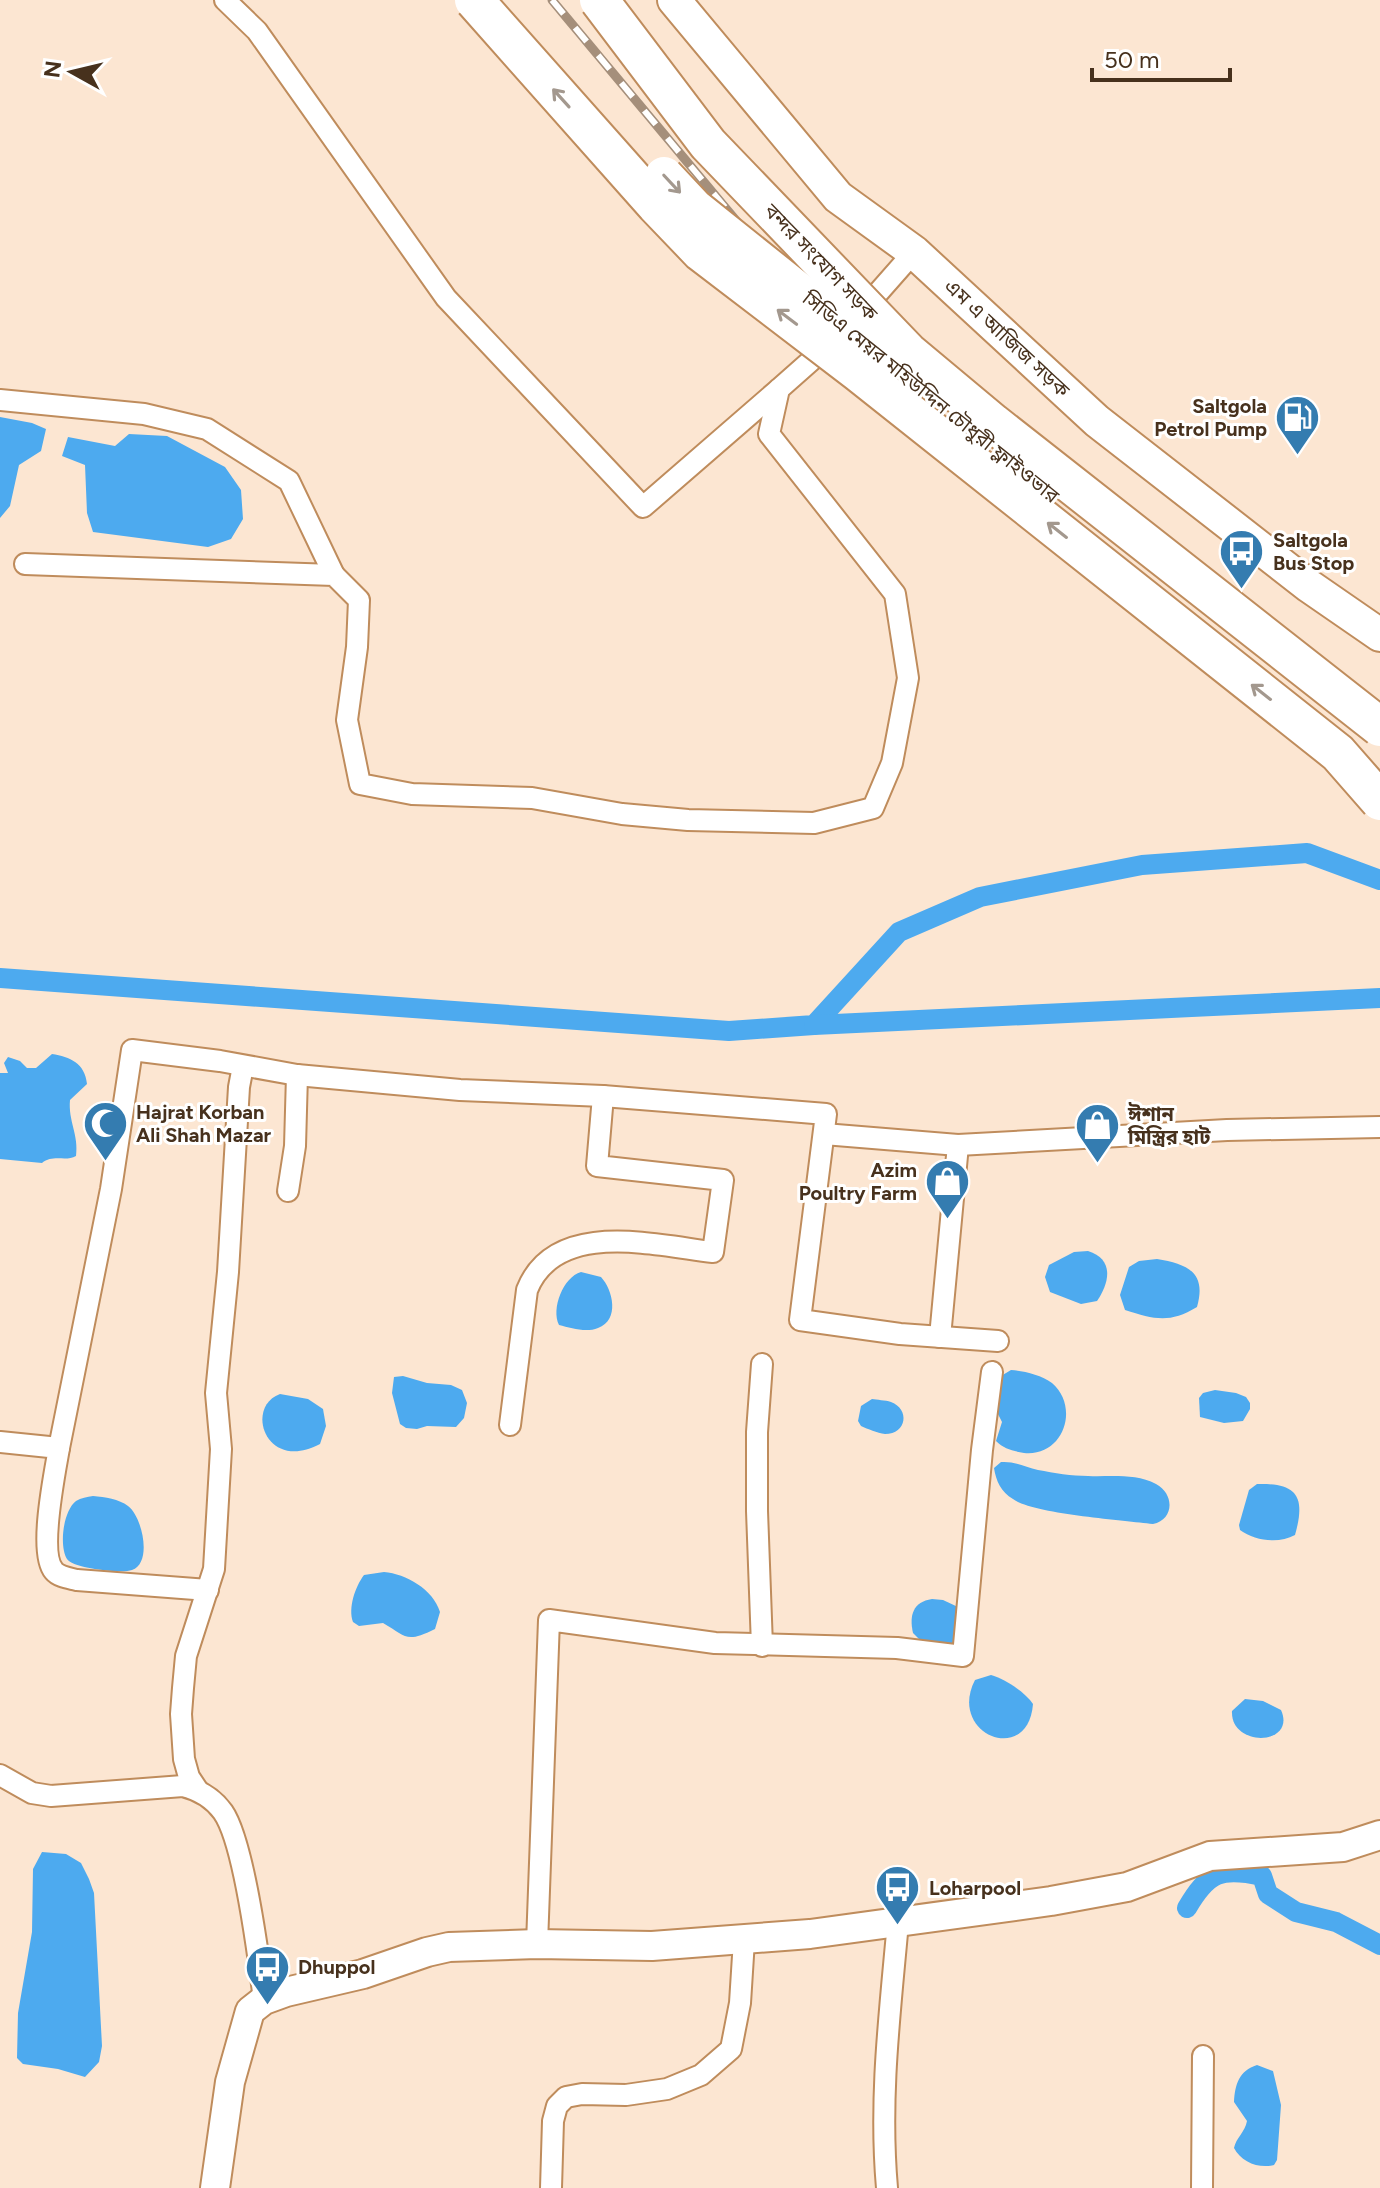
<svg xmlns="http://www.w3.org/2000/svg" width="1380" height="2188" viewBox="0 0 1380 2188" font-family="Figtree,'Noto Sans Bengali',sans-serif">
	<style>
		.water { fill: #4daaef }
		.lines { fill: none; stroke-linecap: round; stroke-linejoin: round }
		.canal { stroke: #4daaef; stroke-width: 20 }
		.street-casing { stroke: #bf8c5c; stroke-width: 24 }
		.secondary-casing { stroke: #bf8c5c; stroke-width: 32 }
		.primary-casing { stroke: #bf8c5c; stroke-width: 36 }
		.street { stroke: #fff; stroke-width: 20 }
		.secondary { stroke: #fff; stroke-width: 28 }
		.primary { stroke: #fff; stroke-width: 32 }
		.rail-casing { stroke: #a58f7b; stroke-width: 9 }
		.rail { stroke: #fff; stroke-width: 6; stroke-dasharray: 18; stroke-linecap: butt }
		.highway-bridge-casing { stroke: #bf8c5c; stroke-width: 42; stroke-linecap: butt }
		.highway-bridge { stroke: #fff; stroke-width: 38 }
		.oneway { stroke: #a3988e }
		.labels { text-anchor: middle; stroke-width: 6; stroke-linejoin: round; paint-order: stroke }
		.street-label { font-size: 20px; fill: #47311d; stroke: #fff }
		.poi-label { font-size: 20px; font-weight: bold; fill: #47311d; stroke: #fff; text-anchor: start }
	</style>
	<rect width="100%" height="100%" fill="#fce6d2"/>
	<g class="water">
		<path d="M0,417L32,423L46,429L41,451L19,465L10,506L0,518Z"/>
		<path d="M129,434L167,436L225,467L241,490L243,519L231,539L208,547L93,532L87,513L85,465L62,456L68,437L115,446Z"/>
		<path d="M52,1054C70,1057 85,1063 87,1084L70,1100C68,1121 79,1135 76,1156C66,1162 53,1154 42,1163L0,1159V1073H8L4,1063L8,1057L20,1061L27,1068H36Z"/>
		<path d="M1088,1251C1114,1259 1110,1282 1097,1301L1081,1304L1050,1292L1045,1277L1049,1265L1074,1252Z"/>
		<path d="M1157,1259C1187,1264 1207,1272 1197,1307C1169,1324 1154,1319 1125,1310L1120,1295L1129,1267L1139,1261Z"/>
		<path d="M581,1272L601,1277C613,1290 620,1320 598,1328C586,1333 571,1328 559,1325C551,1309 563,1277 581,1272Z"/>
		<path d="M1011,1370C1024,1371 1041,1375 1052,1383C1080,1407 1064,1457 1024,1453C1013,1451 1004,1449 996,1441L1002,1422L996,1410L1001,1376Z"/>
		<path d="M403,1376L427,1383L451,1385L462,1390L467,1403L464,1418L456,1427L427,1426L417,1429L406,1428L400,1424L392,1393L394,1377Z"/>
		<path d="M1215,1390L1236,1393L1246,1397L1250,1403V1409L1243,1421L1224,1423L1200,1417L1199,1398L1203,1393Z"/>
		<path d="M280,1394L308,1399L323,1409L326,1426L320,1444C266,1473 244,1407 280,1394Z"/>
		<path d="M872,1399C877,1400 885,1400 891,1402C910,1409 907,1434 885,1434C877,1433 868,1429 861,1426L858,1421L861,1406Z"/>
		<path d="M1001,1462C1015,1461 1025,1467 1038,1470C1054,1473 1072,1476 1088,1476C1110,1477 1135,1473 1156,1484C1175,1494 1174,1520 1153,1524C1123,1520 1033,1514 1013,1499C1001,1492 996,1481 994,1468Z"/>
		<path d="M1257,1484C1297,1483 1306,1496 1295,1535C1279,1544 1255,1541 1240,1530L1239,1525L1249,1490Z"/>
		<path d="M93,1496C105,1497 119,1499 128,1506C142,1516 153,1563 132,1570C121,1574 72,1568 67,1559C59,1546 63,1511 76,1501C81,1498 87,1497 93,1496Z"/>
		<path d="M384,1572C406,1574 433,1589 440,1612L435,1629C405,1644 406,1636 383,1623L359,1626L353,1622C348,1608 355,1587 364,1575Z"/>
		<path d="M932,1599L943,1600L958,1607L955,1644L951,1647L922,1642L913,1633C909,1615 913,1602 932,1599Z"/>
		<path d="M991,1675C1005,1679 1025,1692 1033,1704C1028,1767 947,1734 975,1680Z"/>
		<path d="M1245,1699L1263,1701L1281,1710C1297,1746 1230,1748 1232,1711Z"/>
		<path d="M42,1852L66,1854L81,1863L89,1879L94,1893L102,2046L99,2062L85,2077L58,2069L23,2064L17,2058L18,2013L32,1932L33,1869Z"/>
		<path d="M1257,2065L1273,2071L1281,2105L1277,2160L1274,2165C1259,2169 1241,2162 1234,2148C1236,2138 1245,2132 1247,2121L1234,2102C1235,2084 1239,2071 1257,2065Z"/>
	</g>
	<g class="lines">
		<g class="canal">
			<path d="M0,978L729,1031L814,1025L899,932L980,897L1142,865L1307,853L1380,880"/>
			<path d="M814,1025L1380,998"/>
			<path d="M1187,1908C1208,1872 1221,1867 1262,1876L1268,1894L1296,1912L1336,1922L1380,1945"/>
		</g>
		<defs>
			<g id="street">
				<path d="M225,0L257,31L446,298L643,507L779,389"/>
				<path d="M862,311L914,252"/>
				<path d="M0,400L144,414L207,429L289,481L334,575"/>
				<path d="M25,564L334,575L359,600L357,647L347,720L360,784L412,794L532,798L622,814L688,820L814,823L873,808L892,763L908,678L895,594L769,434L779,389L831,343"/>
				<path d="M824,1134L958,1145L1227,1130L1380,1127"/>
				<path d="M288,1191L295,1146L297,1075"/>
				<path d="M940,1337L958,1145"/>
				<path d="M510,1425L527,1290C555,1219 654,1245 713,1252L723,1180L597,1166L603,1096"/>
				<path d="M0,1442L59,1448C55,1472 38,1553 54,1571C59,1577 69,1578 77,1580L208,1590"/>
				<path d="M59,1448L111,1189L132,1050L220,1061L297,1075L460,1090L603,1096L826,1114L800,1320L900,1334L998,1341"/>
				<path d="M762,1646L757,1511V1432L762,1364"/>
				<path d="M0,1775L32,1793L51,1796L183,1786C199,1790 213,1798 223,1812C244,1842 259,1960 264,2000"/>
				<path d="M197,1789L189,1777L184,1759L181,1714L183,1688L186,1656L214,1569L221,1449L216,1393L228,1272L239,1087L243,1066"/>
				<path d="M537,1944L549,1620L715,1643L897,1648L963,1656L982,1450L992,1372"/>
				<path d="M551,2188L553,2121L557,2106L566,2097L582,2094L626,2095L667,2089L701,2075L731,2049L740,2003L744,1940"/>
				<path d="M887,2188C879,2098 890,2012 898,1922"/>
				<path d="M1202,2188L1203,2056"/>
			</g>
			<path id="secondary" d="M215,2188L230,2082L250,2011L264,2000L286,1992L363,1974L427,1952L449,1947L537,1944L652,1946L810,1934L1051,1901L1127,1887L1210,1856L1343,1847L1380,1835"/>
			<path id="primary" d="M674,0L838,197L914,252L1097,421L1309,586L1380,635"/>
		</defs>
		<use href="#street" class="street-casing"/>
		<use href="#secondary" class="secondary-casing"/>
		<use href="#primary" class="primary-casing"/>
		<use href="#street" class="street"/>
		<use href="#secondary" class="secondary"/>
		<use href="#primary" class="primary"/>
		<defs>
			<path id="rail" d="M552,0L759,248L839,336L967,468L1380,777"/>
		</defs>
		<use href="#rail" class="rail-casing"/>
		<use href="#rail" class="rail"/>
		<defs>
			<g id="highway-bridge">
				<path d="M474,0L656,205L701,252L858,372L1338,753L1380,801"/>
				<path d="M599,0L708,144L908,352L993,423L1380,727"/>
				<path d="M664,176L694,208L880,357"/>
			</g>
		</defs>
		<use href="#highway-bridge" class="highway-bridge-casing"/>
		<use href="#highway-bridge" class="highway-bridge"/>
	</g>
	<defs><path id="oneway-shaft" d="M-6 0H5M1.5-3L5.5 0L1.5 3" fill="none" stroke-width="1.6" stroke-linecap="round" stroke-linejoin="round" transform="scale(2)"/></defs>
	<g class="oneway">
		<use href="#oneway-shaft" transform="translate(561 98) rotate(-132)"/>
		<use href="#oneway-shaft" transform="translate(672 184) rotate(47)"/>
		<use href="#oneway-shaft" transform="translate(787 317) rotate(-143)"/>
		<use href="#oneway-shaft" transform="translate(1057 530) rotate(-142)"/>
		<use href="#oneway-shaft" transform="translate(1261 692) rotate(-142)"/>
	</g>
	<defs>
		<symbol id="fuel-pin" viewBox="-11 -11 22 30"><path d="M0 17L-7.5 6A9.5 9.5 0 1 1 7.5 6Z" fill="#347cb0" stroke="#fff"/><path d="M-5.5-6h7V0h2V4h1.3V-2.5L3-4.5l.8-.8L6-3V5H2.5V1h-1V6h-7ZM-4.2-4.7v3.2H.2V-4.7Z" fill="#fff"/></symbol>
		<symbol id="bus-pin" viewBox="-11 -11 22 30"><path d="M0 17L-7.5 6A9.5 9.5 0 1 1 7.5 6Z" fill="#347cb0" stroke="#fff"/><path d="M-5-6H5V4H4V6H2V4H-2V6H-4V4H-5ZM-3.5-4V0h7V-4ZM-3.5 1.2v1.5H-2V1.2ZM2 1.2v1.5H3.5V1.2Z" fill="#fff"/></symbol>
		<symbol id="mosque-pin" viewBox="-11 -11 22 30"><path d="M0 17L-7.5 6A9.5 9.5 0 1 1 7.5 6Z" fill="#347cb0" stroke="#fff"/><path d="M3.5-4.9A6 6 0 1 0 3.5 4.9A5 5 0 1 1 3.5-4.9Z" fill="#fff"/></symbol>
		<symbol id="shop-pin" viewBox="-11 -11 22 30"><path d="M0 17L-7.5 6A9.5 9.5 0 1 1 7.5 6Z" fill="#347cb0" stroke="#fff"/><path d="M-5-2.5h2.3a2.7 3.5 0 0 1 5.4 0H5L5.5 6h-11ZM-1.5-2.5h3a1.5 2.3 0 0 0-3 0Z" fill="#fff"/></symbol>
	</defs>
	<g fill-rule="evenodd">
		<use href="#fuel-pin" x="1272" y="392" width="51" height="69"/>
		<use href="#bus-pin" x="1216" y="526" width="51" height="69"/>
		<use href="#mosque-pin" x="80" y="1098" width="51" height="69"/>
		<use href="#shop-pin" x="1072" y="1100" width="51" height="69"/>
		<use href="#shop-pin" x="922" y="1156" width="51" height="69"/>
		<use href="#bus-pin" x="872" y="1862" width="51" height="69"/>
		<use href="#bus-pin" x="242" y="1942" width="51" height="69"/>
	</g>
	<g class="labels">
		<g class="street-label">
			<text transform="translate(821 262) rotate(46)" y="7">বন্দর সংযোগ সড়ক</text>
			<text transform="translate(1007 338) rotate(43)" y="7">এম এ আজিজ সড়ক</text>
			<text transform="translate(931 397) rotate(39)" y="7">সিডিএ মেয়র মহিউদ্দিন চৌধুরী ফ্লাইওভার</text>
		</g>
		<g class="poi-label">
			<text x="1267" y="413" text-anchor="end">Saltgola<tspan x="1267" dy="23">Petrol Pump</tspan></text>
			<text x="1273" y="547">Saltgola<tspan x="1273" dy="23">Bus Stop</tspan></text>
			<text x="136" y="1119">Hajrat Korban<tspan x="136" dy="23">Ali Shah Mazar</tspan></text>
			<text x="1128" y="1121">ঈশান<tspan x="1128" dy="23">মিস্ত্রির হাট</tspan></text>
			<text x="917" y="1177" text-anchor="end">Azim<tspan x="917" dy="23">Poultry Farm</tspan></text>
			<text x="929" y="1895">Loharpool</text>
			<text x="298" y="1974">Dhuppol</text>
		</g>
	</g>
	<g transform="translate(72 72) rotate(278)" stroke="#ffffff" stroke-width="6" paint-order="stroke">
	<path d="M0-6L14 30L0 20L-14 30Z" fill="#47311d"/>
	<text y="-12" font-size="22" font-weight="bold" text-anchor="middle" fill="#47311d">N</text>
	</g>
	<path d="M1092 68v12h138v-12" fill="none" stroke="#47311d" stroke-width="4"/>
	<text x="1104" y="68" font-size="24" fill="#47311d" stroke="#ffffff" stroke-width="6" paint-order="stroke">50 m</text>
</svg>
